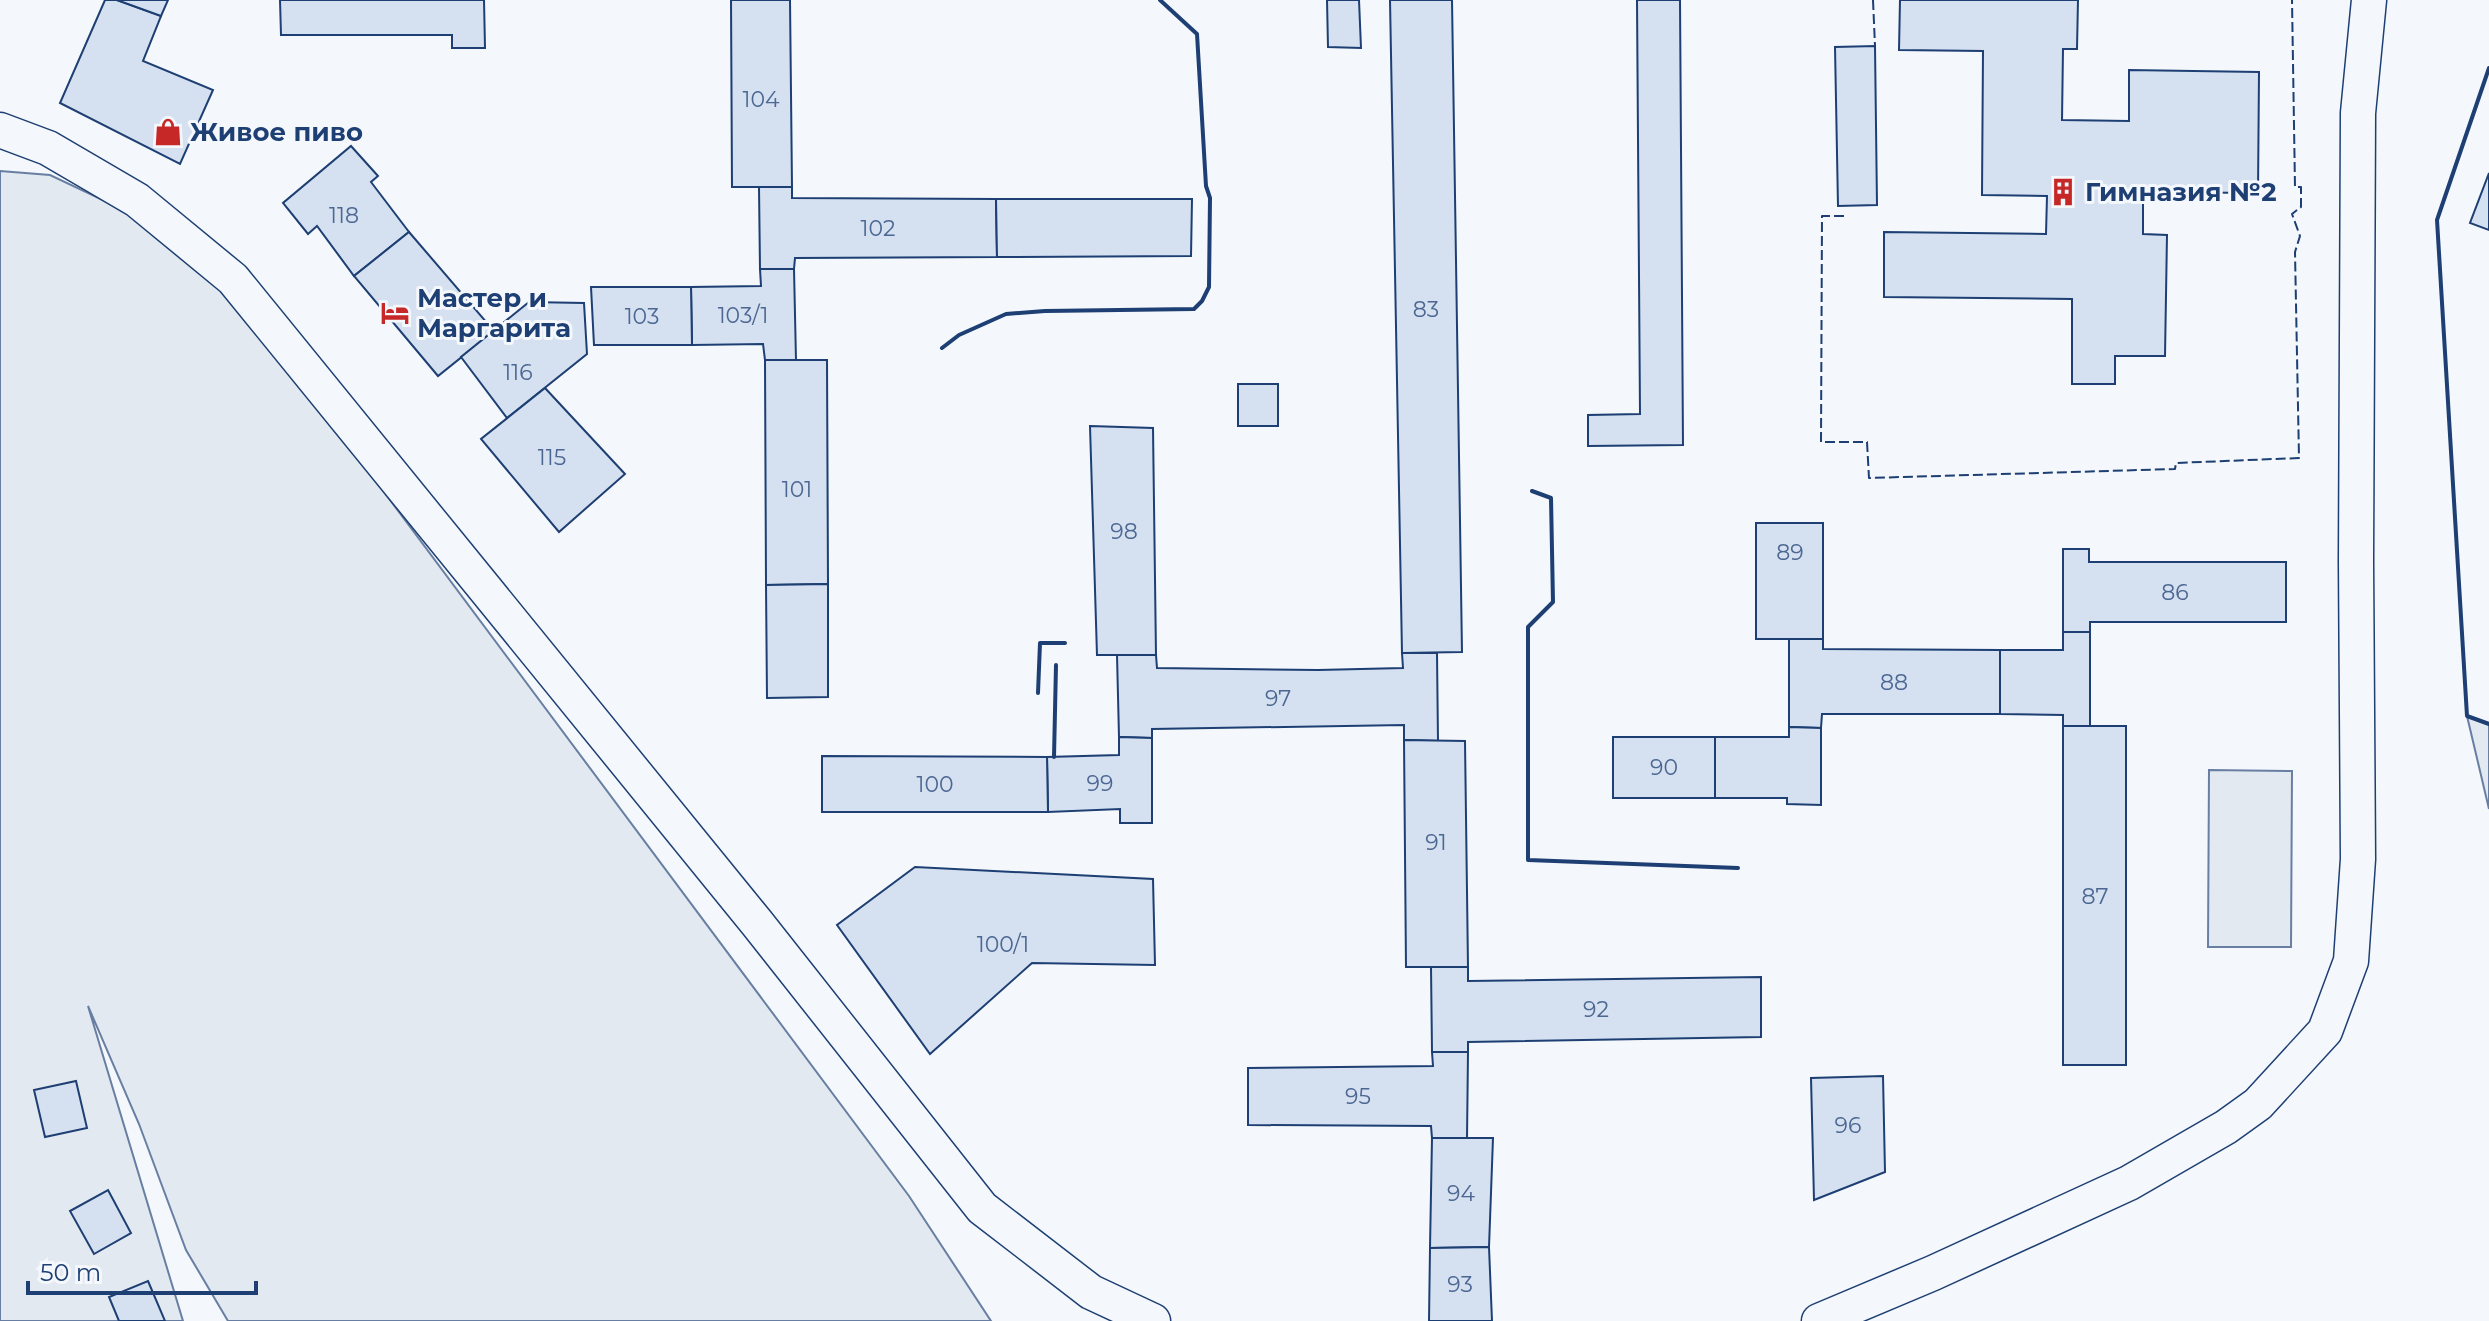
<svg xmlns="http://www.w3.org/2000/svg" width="2489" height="1321" viewBox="0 0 2489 1321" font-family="Montserrat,sans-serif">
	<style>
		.green { fill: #e3e9f0; stroke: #687fa3; stroke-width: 2 }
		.building { fill: #d5e0f0; stroke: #1d3f73; stroke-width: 2 }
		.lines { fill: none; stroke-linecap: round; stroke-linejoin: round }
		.tertiary-casing { stroke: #1d3f73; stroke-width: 37 }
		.tertiary { stroke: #f4f7fb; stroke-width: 34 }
		.fence { stroke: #1d3f73; stroke-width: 2; stroke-dasharray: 10 4; stroke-linecap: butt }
		.wall { stroke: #1d3f73; stroke-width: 4 }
		.labels { text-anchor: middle; stroke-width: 6; stroke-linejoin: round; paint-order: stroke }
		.number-label { font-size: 22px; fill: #4b6792 }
		.poi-label { font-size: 26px; font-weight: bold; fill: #1d3f73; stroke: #f4f7fb; text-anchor: start }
	</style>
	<rect width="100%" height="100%" fill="#f4f7fb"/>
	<g class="green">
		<path d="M0,171L50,175L120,208L179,248L276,347L909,1196L991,1321H228L186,1250L139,1124L88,1006L183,1321H0Z"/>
		<path d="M2467,716L2489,724V809Z"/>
		<path d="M2209,770L2292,771L2291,947H2208Z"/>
	</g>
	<g class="building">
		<path d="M105,0H117L161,16L143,61L213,90L180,164L60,103Z"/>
		<path d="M117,0H168L161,16Z"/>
		<path d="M280,0H484L485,48H452V35H281Z"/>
		<path d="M731,0H790L792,187H732Z"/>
		<path d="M1327,0H1359L1361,48L1328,47Z"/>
		<path d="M1390,0H1452L1462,652L1402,653Z"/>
		<path d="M1637,0H1680L1683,445L1588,446V415L1640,414Z"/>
		<path d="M1900,0H2078L2077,49H2063L2062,120L2129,121V70L2259,72L2258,193L2143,192V234L2167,235L2165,356H2115V384H2072V299L1884,297V232L2046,234L2047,196L1982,195L1983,51L1899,50Z"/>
		<path d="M1875,46L1877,205L1838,206L1835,47Z"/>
		<path d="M351,146L378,176L371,182L409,232L354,276L317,226L308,234L283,203Z"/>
		<path d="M2489,173V230L2470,223Z"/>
		<path d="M759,187H792V198L996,199L997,257L795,258L794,269H760Z"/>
		<path d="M996,199H1192L1191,256L997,257Z"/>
		<path d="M409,232L494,331L438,376L354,276Z"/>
		<path d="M760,269H794L796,360H765L763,344L692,345L691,287L761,286Z"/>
		<path d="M591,287H691L692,345H594Z"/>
		<path d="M529,302L584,303L587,354L507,418L461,357Z"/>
		<path d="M765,360H827L828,584L766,585Z"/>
		<rect x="1238" y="384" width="40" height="42"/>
		<path d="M545,388L625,474L559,532L481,439Z"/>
		<path d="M1090,426L1153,428L1156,655H1097Z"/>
		<rect x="1756" y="523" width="67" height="116"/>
		<path d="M2063,549H2089V562H2286V622H2090V632H2063Z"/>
		<path d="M828,584V697L767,698L766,585Z"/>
		<path d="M2063,632H2090V726H2063V715L2000,714V650H2063Z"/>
		<path d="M1789,639H1823V649L2000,650V714H1822L1821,728L1789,727Z"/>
		<path d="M1402,653H1437L1438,741L1404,740V725L1152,729V738L1119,737L1117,655H1156L1157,668L1318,670L1403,668Z"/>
		<rect x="2063" y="726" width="63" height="339"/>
		<path d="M1789,727L1821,728V805L1787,804V798H1715V737H1789Z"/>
		<path d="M1119,737L1152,738V823H1120V809L1048,812L1047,757L1119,755Z"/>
		<rect x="1613" y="737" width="102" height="61"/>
		<path d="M1404,740L1465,741L1468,967H1406Z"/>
		<path d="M822,756L1047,757L1048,812H822Z"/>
		<path d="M915,867L1153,879L1155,965L1032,963L930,1054L837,925Z"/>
		<path d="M1431,967H1468V981L1761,977V1037L1468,1042V1052H1432Z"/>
		<path d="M1432,1052H1468L1467,1139L1432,1138L1431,1126L1248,1125V1068L1433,1066Z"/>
		<path d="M1883,1076L1885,1172L1814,1200L1811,1078Z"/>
		<path d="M76,1081L87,1128L45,1137L34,1090Z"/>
		<path d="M1432,1138H1493L1489,1247L1430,1248Z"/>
		<path d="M108,1190L131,1233L94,1254L70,1211Z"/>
		<path d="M1489,1247L1492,1321H1429L1430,1248Z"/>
		<path d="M148,1281L165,1321H119L109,1297Z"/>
	</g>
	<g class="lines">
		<defs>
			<g id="tertiary">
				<path d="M0,130L48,148L137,200L233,279L757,923L982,1208L1091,1292L1153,1321"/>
				<path d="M1819,1321L1933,1273L2129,1183L2226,1127L2258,1104L2325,1031L2351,961L2358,859L2356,561L2358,113L2369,0"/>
			</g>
		</defs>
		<use href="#tertiary" class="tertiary-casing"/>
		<use href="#tertiary" class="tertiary"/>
		<g class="fence">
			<path d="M1873,0L1875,46"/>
			<path d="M1844,216H1822L1821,442H1867L1869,478L2175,469L2176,463L2299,458L2295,252L2300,236L2292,214L2301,207V187H2295L2292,0"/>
		</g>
		<g class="wall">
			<path d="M2489,68L2437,220L2467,716L2489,724"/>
			<path d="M942,348L959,335L1006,314L1045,311L1194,309L1202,301L1209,287L1210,198L1206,186L1197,34L1160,0"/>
			<path d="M1532,491L1551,498L1553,602L1528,627V860L1738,868"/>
			<path d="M1038,693L1040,643H1065"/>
			<path d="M1054,757L1056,665"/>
		</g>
	</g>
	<defs>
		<symbol id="shop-bare" viewBox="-9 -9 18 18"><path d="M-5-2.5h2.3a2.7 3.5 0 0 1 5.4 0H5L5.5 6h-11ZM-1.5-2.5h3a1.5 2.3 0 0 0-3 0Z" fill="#c62828" stroke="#f4f7fb" stroke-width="2.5" paint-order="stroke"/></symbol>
		<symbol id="building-bare" viewBox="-9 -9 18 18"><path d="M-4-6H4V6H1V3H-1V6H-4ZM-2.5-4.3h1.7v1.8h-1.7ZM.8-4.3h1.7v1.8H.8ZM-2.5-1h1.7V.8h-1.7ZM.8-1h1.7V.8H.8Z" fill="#c62828" stroke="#f4f7fb" stroke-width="2.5" paint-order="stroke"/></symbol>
		<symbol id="hotel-bare" viewBox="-9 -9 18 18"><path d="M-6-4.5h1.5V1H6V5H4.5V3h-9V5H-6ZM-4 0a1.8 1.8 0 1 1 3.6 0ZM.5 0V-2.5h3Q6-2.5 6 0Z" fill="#c62828" stroke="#f4f7fb" stroke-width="2.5" paint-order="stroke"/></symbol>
	</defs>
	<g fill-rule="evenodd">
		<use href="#shop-bare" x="148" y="112" width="40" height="40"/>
		<use href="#building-bare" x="2043" y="172" width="40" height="40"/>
		<use href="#hotel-bare" x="375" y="293" width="40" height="40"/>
	</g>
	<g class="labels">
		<g class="number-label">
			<text x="761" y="107">104</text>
			<text x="344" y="223">118</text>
			<text x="878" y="236">102</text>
			<text x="1426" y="317">83</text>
			<text x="743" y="323">103/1</text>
			<text x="642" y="324">103</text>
			<text x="518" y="380">116</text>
			<text x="552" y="465">115</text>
			<text x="797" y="497">101</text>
			<text x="1124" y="539">98</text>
			<text x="1790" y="560">89</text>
			<text x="2175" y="600">86</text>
			<text x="1894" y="690">88</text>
			<text x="1278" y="706">97</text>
			<text x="1664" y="775">90</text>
			<text x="1100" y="791">99</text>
			<text x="935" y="792">100</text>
			<text x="1436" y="850">91</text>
			<text x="2095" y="904">87</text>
			<text x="1003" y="952">100/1</text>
			<text x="1596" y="1017">92</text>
			<text x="1358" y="1104">95</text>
			<text x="1848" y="1133">96</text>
			<text x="1461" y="1201">94</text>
			<text x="1460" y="1292">93</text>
		</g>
		<g class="poi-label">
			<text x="190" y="141">Живое пиво</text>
			<text x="2085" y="201">Гимназия №2</text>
			<text x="417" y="307">Мастер и<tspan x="417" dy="30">Маргарита</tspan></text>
		</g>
	</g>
	<path d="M28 1281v12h228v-12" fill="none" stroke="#1d3f73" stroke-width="4"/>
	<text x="40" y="1281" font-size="24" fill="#1d3f73" stroke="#f4f7fb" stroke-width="6" paint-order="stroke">50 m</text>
</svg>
